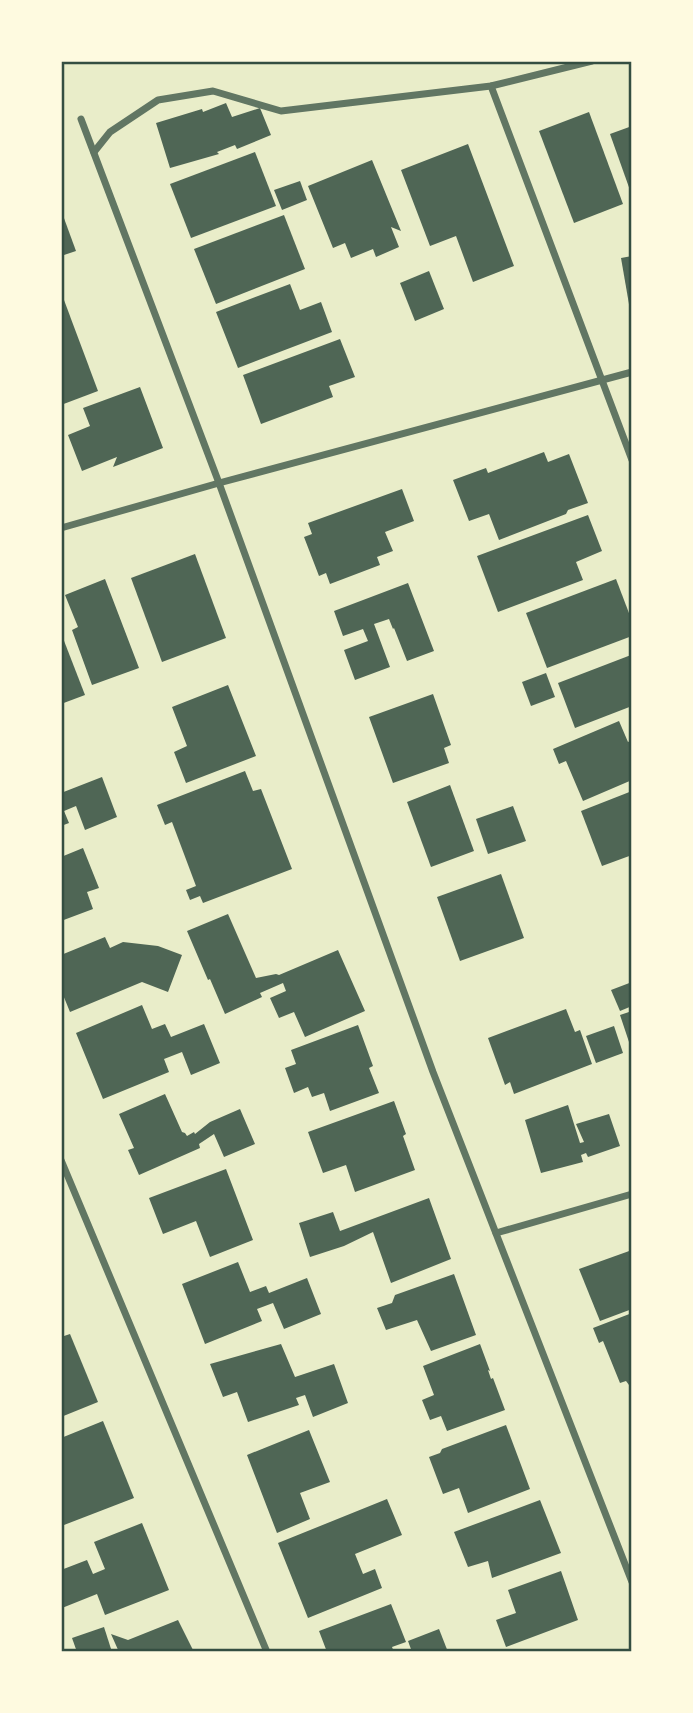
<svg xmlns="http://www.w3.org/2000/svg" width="693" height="1713" viewBox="0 0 693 1713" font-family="'DM Sans',sans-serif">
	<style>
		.building { fill: #4f6655 }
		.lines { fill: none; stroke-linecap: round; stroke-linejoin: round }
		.minor { stroke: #617663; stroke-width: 7 }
		.neatline { fill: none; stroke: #344e41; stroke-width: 2.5 }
	</style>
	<rect width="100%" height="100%" fill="#e9edc9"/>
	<g class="building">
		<path d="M226,103L232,117L260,108L271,135L237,149L235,145L217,152L219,154L170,168L156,123L202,109L203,112Z"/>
		<path d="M589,112L623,204L574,223L539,131Z"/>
		<path d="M632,126V193H631L610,134Z"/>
		<path d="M468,144L514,266L473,282L456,236L430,246L401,170Z"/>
		<path d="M255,152L276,206L191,238L170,184Z"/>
		<path d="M372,160L401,231L391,227L399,247L376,257L373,249L351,258L345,243L333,248L308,186Z"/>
		<path d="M300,181L307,200L282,210L274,190Z"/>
		<path d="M61,210L76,251L61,256Z"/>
		<path d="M284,215L305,269L216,304L194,249Z"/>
		<path d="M632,256V310H630L621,258Z"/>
		<path d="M429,271L444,309L415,321L400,283Z"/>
		<path d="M290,284L300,310L321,302L332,332L238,368L216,312Z"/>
		<path d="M61,292L98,391L61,405Z"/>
		<path d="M340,339L355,377L329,386L333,397L261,424L243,375Z"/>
		<path d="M140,387L163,448L113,467L117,457L82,471L68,435L90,426L83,408Z"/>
		<path d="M544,452L548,462L569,454L588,503L568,510L566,514L499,540L489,514L469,521L453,480L486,468L488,473Z"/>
		<path d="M402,489L414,521L385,532L393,551L377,557L380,565L330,584L326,573L319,576L304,537L312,534L308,523Z"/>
		<path d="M588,515L602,551L576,562L583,580L498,612L477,556Z"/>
		<path d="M195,554L226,638L162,662L131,578Z"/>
		<path d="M105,579L139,668L92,685L72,630L78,627L65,595Z"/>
		<path d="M616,579L632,621V636L547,668L526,613Z"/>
		<path d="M408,583L434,651L407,661L394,628L393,629L389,619L374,624L390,667L355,680L344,650L368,641L363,629L343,636L334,611Z"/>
		<path d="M61,633L85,695L61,704Z"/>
		<path d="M631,655L632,706L575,728L558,683Z"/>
		<path d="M546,673L555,697L531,706L522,682Z"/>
		<path d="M228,685L256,756L186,783L174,752L187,746L172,707Z"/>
		<path d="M433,694L451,745L444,748L449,763L393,783L369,717Z"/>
		<path d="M619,721L628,742L632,740V780L583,801L566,761L559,764L553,749Z"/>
		<path d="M245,771L253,791L261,789L292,869L203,903L200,896L190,900L186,890L196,886L172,822L165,825L157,805Z"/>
		<path d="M102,777L117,817L85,830L76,806L64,811L69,823L61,826V793Z"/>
		<path d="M450,785L474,851L431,867L407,802Z"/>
		<path d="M632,791V855L602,866L581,811Z"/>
		<path d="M513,806L526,841L488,854L476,819Z"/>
		<path d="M83,848L99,888L87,892L93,909L61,921V857Z"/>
		<path d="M501,874L524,938L460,961L437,897Z"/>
		<path d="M228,914L256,978L276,974L279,975L338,950L365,1011L305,1037L294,1012L279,1018L270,998L286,991L283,983L260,993L262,997L225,1014L210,979L208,980L187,931Z"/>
		<path d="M105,937L110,948L123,942L158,946L182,955L168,992L142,982L70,1012L61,990V955Z"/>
		<path d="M632,982V1006L620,1011L611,990Z"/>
		<path d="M142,1005L152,1029L165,1024L171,1037L204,1024L220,1063L191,1075L182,1052L164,1059L169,1072L103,1099L76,1033Z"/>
		<path d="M566,1009L575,1032L580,1030L592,1064L514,1094L510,1082L505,1085L488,1038Z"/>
		<path d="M632,1011V1048H631L620,1015Z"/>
		<path d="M358,1025L373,1066L369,1068L379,1093L330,1111L324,1093L312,1097L308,1087L294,1093L285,1068L296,1064L291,1050Z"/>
		<path d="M614,1026L623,1053L596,1063L586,1036Z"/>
		<path d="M165,1094L182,1132L185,1133L187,1136L194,1132L195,1134L210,1122L240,1109L255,1144L224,1157L214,1134L199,1144L200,1148L139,1175L128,1150L134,1148L119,1114Z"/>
		<path d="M394,1101L406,1134L403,1136L415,1170L355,1192L346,1165L323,1173L308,1132Z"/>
		<path d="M568,1105L580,1143L584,1142L576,1124L609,1114L620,1146L588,1157L586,1153L581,1155L583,1162L541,1173L525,1120Z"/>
		<path d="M226,1169L253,1240L210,1257L196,1221L163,1234L149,1198Z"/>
		<path d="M429,1198L451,1259L391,1283L373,1232L344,1246L310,1257L299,1223L333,1212L340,1231Z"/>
		<path d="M632,1250V1309L600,1321L579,1269Z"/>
		<path d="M238,1262L250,1292L266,1286L269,1293L307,1278L321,1314L284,1329L273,1303L257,1309L262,1321L205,1344L182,1284Z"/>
		<path d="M454,1274L476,1335L431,1351L417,1320L386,1330L377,1308L392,1303L395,1295Z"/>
		<path d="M632,1313V1384L629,1385L626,1381L620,1383L603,1341L599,1343L593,1328Z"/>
		<path d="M70,1334L98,1402L61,1417V1337Z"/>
		<path d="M281,1344L295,1377L334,1364L348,1403L313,1417L305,1395L296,1398L299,1405L248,1422L237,1392L223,1397L210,1364Z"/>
		<path d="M480,1344L490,1371L488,1370L491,1379L493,1378L505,1410L447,1431L441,1416L430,1420L422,1400L434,1395L423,1366Z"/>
		<path d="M103,1421L134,1498L64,1525L61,1518V1438Z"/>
		<path d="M506,1425L530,1489L468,1513L459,1488L443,1494L429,1457L440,1453L442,1449Z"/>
		<path d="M309,1430L330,1482L300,1493L310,1519L277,1533L247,1455Z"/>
		<path d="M387,1499L402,1535L355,1554L363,1574L375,1569L382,1588L308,1618L278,1543Z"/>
		<path d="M540,1500L561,1553L492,1578L488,1561L468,1567L454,1532Z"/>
		<path d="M142,1523L169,1590L105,1615L97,1594L62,1608L61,1570L87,1560L93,1574L105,1569L94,1542Z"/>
		<path d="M561,1571L578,1620L506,1647L496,1620L516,1613L508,1590Z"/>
		<path d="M391,1604L406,1642L392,1647L394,1652H327L319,1631Z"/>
		<path d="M178,1620L194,1652H119L111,1634L128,1640Z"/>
		<path d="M104,1627L112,1652H77L72,1638Z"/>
		<path d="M439,1629L448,1652H412L408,1641Z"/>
	</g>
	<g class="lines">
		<g class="minor">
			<path d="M491,86L632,460"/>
			<path d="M81,119L219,483L433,1072L632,1582"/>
			<path d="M94,152L110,132L158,100L213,91L281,111L491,86L592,61"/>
			<path d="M61,528L219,483L632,372"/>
			<path d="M61,1160L267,1652"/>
			<path d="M496,1233L632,1194"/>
		</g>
	</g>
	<rect width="693" height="1713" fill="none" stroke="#fefae0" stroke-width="126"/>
	<rect x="63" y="63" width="567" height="1587" class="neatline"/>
</svg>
